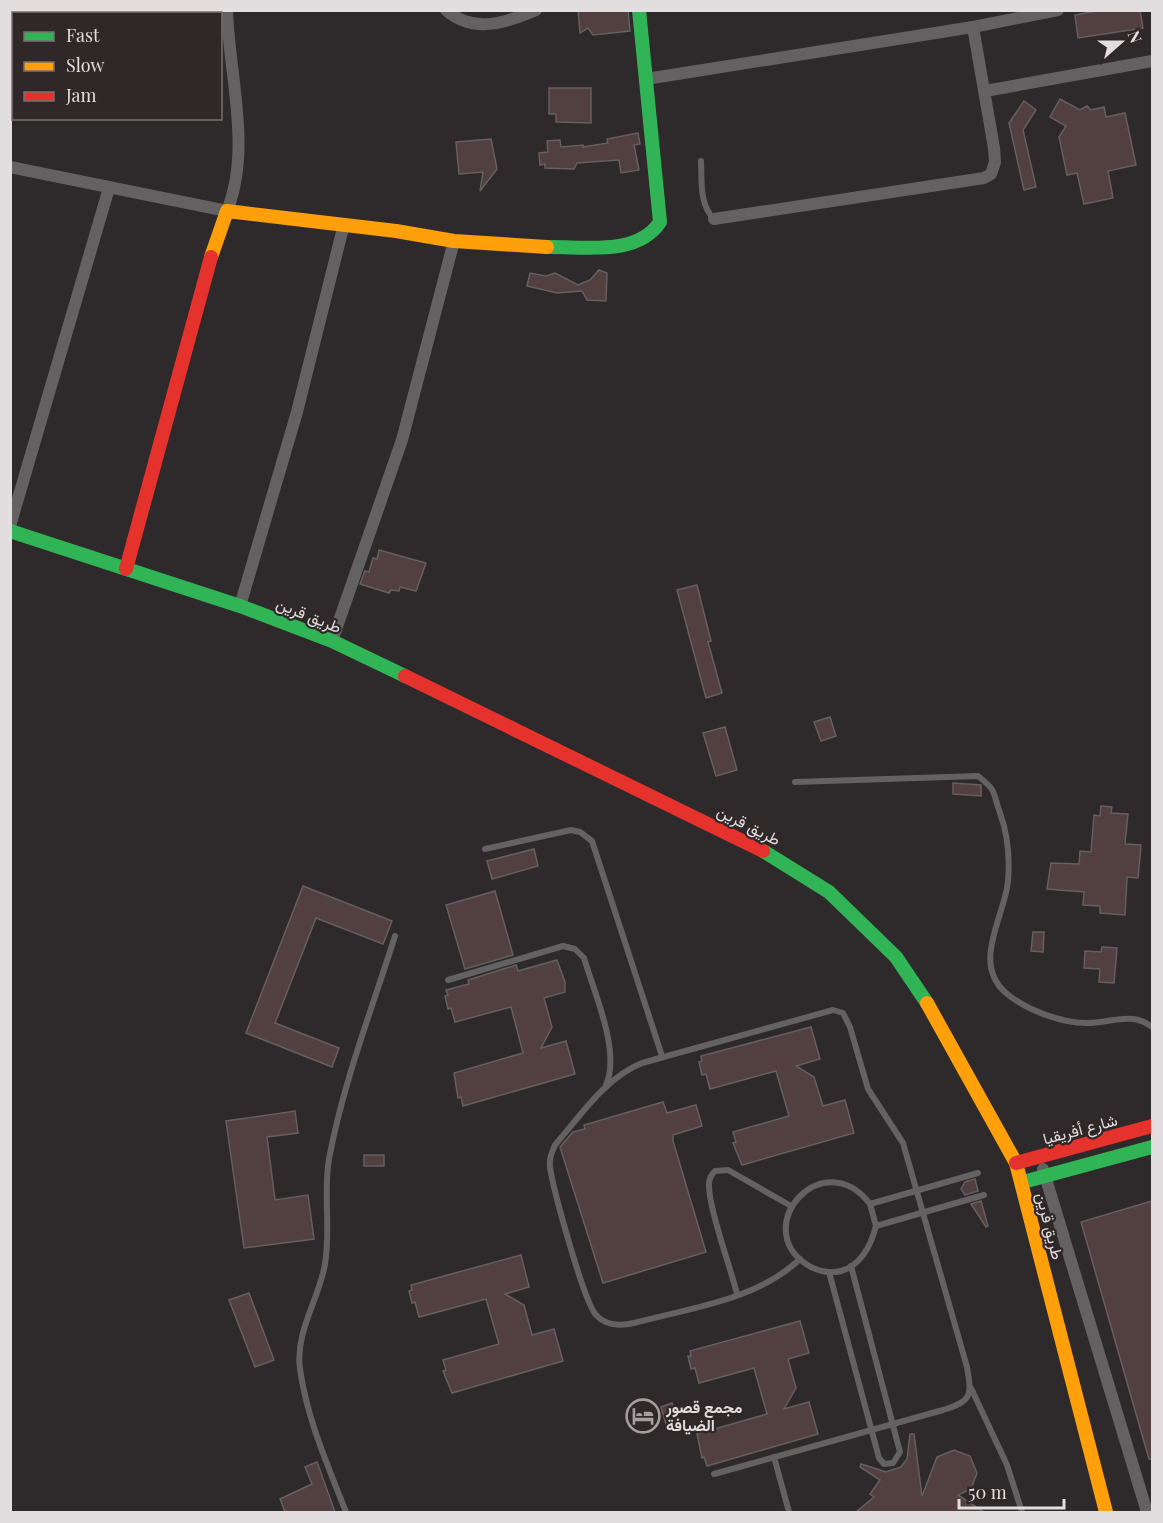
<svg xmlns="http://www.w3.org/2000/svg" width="1163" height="1523" viewBox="0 0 1163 1523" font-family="'Playfair Display',Vazirmatn,serif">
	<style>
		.building { fill: #523f3f; stroke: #645f60; stroke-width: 1.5 }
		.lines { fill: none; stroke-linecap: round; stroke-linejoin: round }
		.lane { stroke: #646162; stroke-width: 6 }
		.street { stroke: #646162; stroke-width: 12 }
		.fast { stroke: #30b455; stroke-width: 14 }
		.slow { stroke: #ff9f0a; stroke-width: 14 }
		.jam { stroke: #e5322d; stroke-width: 14 }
		.labels { text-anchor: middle; stroke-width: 4.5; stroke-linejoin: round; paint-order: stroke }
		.street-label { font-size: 16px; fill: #e2ddde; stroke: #302729 }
		.poi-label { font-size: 16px; font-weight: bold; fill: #e2ddde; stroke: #302729; text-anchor: start }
	</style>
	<rect width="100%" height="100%" fill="#2e292a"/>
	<g class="building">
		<path d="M578,10H628L630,31L593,35L588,28L580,33Z"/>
		<path d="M1101,10H1140L1143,28L1078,38L1075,15Z"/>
		<path d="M549,88H591V123L556,122V114H549Z"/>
		<path d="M1060,99L1080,110L1087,106L1091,110L1104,107L1106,117L1125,113L1136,165L1108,171L1113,198L1084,204L1077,173L1067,175L1059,137L1066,126L1050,117Z"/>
		<path d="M1024,101L1036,110L1023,130L1036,187L1024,190L1009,123Z"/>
		<path d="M638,133L640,144L634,145L639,170L621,173L619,160L577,163L574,169L545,168V164L540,165L539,153L548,152L547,141L560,140L561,147L583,145V147L608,143L607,139Z"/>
		<path d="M491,139L497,169L480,191L483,172L459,174L456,142Z"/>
		<path d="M599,270L607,273L606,301L587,300L582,291L557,293L527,286L530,273L546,276L555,273L578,285L590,280Z"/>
		<path d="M379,550L426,563L416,591L400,587L399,591L391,590L389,593L360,584L365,571L369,572L373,558L377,559Z"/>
		<path d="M697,585L711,641L708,642L722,693L706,698L677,590Z"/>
		<path d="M830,717L836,736L821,741L814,722Z"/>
		<path d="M725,727L737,770L716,776L703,733Z"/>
		<path d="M953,783L981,785V796L953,794Z"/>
		<path d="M1101,806L1112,807L1111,813L1128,814L1125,844L1141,845L1138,878L1127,877L1125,915L1100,913V906L1083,905L1084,892L1047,889L1051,863L1079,864L1080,851L1091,852L1094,815L1100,816Z"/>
		<path d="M534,849L538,866L492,879L487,861Z"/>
		<path d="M303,886L392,921L383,944L316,918L275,1023L339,1048L332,1067L246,1033Z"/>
		<path d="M495,891L513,955L465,969L446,905Z"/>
		<path d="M1033,932H1044L1043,952L1031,951Z"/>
		<path d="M1102,947L1117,948L1114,983L1099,982L1100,969L1084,968L1085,951L1101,952Z"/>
		<path d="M557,960L565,982V992L544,998L552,1027L541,1048L566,1041L575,1074L463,1106L461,1097L458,1098L454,1073L523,1053L511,1007L455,1022L451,1008L448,1009L445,996L448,995L446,990L469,984L468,980L516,965L518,971Z"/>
		<path d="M811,1027L820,1059L796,1066L814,1077L823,1106L845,1100L854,1133L742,1165L733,1143L736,1142L733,1132L789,1116L776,1071L710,1089L706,1074L702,1075L699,1062L702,1061L701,1056Z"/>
		<path d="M663,1102L667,1113L696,1105L702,1126L673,1135V1141L706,1252L603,1283L560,1147L573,1132L585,1129L584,1125Z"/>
		<path d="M295,1111L298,1133L267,1137L275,1200L308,1195L314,1239L244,1248L226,1121Z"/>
		<rect x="364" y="1155" width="20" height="11"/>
		<path d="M975,1179L978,1191L965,1195L961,1189L965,1182Z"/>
		<path d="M981,1201L988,1226L986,1227L971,1204Z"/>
		<path d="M1152,1201V1459H1149L1081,1222Z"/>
		<path d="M521,1255L529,1287L505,1294L524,1305L532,1335L554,1329L563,1361L452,1393L443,1371L446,1370L443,1360L499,1344L486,1299L419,1317L415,1302L412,1303L409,1291L412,1290L411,1285Z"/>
		<path d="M249,1293L274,1360L255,1367L229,1300Z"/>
		<path d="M800,1321L809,1353L788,1359L796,1388L784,1409L809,1402L818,1434L707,1466L704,1457L702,1458L697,1434L767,1414L754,1368L699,1383L695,1368L691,1369L688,1356H691L690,1351Z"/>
		<path d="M672,1403L680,1428L668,1431L661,1407Z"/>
		<path d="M910,1434H914L922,1496L937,1457L954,1450L970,1456L977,1473L971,1489L958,1495L984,1512H856L874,1497L870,1494L880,1480L860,1467L861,1464L886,1472L901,1467L907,1459Z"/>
		<path d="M317,1462L335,1512H285L280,1499L312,1484L305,1467Z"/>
	</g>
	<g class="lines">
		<g class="lane">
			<path d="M701,161C702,181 699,204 714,219"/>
			<path d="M795,782L978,776C998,792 992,791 1000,813C1008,835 1010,857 1008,881C1005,916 971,963 1006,993C1026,1010 1061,1023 1087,1023C1111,1023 1132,1011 1152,1027"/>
			<path d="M485,849L571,830L580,832L592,841L662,1056"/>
			<path d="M448,980L563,946L575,949L584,958C594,992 621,1052 606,1085"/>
			<path d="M978,1173L870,1204C823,1143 750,1226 806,1264C816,1271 830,1274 841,1271C862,1265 871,1245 876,1226L984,1195"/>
			<path d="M870,1204L876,1226"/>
			<path d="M829,1272L879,1458L884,1464L893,1463L900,1452L851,1266"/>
			<path d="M737,1294C731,1269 708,1206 709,1184C709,1178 711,1175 715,1171L728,1170L791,1206"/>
			<path d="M971,1388L1007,1465L1022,1512"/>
			<path d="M774,1457L789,1512"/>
			<path d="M714,1474L943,1410C972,1401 972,1396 967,1367L903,1143L868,1089L850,1027L843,1013L833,1010L642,1063C605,1078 581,1115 555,1145C552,1152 549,1158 550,1167C553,1189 584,1302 596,1315C606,1326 621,1326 634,1323C690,1308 757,1300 800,1259"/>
			<path d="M346,1512C328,1466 307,1419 300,1369C295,1331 319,1300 325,1264C331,1229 323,1193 329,1159C343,1083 372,1009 395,936"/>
		</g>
		<g class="street">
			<path d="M16,10V14"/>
			<path d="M446,10C473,34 506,23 536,10"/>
			<path d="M10,65L14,60"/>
			<path d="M646,79L973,27L1058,10"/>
			<path d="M985,91L1152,61"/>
			<path d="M10,167L227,211C252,148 229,76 227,10"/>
			<path d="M714,219L984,178L991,174L995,162L994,148L973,27"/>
			<path d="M10,526L109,188"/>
			<path d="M240,606L297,412L344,224"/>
			<path d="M332,641L402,440L454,241"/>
			<path d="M1043,1169L1147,1512"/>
		</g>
		<g class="fast">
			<path d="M547,247C583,246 637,257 660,222L639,10"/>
			<path d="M10,531L240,606L332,641L405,676"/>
			<path d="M763,851L829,892L896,957L927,1003"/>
			<path d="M1023,1182L1152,1147"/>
		</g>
		<g class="slow">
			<path d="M211,257L227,211L396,231L454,241L547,247"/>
			<path d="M927,1003L1016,1163L1106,1512"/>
		</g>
		<g class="jam">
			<path d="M126,569L211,257"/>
			<path d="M405,676L763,851"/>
			<path d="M1016,1163L1152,1126"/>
		</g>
	</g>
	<defs>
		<symbol id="hotel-ring" viewBox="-11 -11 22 22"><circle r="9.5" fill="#302729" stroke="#a39e9f" stroke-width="1.5"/><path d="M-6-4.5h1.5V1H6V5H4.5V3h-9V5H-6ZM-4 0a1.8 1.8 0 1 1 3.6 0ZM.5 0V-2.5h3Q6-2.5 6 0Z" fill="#a39e9f"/></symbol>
	</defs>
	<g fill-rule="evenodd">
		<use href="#hotel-ring" x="624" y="1397" width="38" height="38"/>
	</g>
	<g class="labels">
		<g class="street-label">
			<text transform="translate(309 615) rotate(22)" y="6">طريق قرين</text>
			<text transform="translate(749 825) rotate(27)" y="6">طريق قرين</text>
			<text transform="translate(1080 1129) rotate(-15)" y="6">شارع أفريقيا</text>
			<text transform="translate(1050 1226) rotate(76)" y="6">طريق قرين</text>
		</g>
		<g class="poi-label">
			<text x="666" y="1413">مجمع قصور<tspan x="666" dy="18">الضيافة</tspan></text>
		</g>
	</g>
	<rect width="1163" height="1523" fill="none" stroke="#e2ddde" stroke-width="24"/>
	<rect x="12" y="12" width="210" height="108" fill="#302729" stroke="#777071" stroke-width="1.5"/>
	<rect x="24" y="32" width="30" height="9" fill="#30b455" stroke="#777071" stroke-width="1.5"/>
	<text x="66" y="42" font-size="18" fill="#e2ddde">Fast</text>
	<rect x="24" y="62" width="30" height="9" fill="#ff9f0a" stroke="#777071" stroke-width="1.5"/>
	<text x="66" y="72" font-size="18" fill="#e2ddde">Slow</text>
	<rect x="24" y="92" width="30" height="9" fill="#e5322d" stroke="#777071" stroke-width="1.5"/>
	<text x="66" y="102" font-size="18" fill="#e2ddde">Jam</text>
	<g transform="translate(1121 42) rotate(69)" stroke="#302729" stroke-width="4.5" paint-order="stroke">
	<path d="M0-4.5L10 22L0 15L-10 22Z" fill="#e2ddde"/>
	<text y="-9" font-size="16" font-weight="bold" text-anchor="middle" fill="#e2ddde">N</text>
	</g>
	<path d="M959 1499v9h105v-9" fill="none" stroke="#e2ddde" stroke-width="3"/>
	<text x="968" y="1499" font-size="18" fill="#e2ddde" stroke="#302729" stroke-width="4.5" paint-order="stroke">50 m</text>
</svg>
